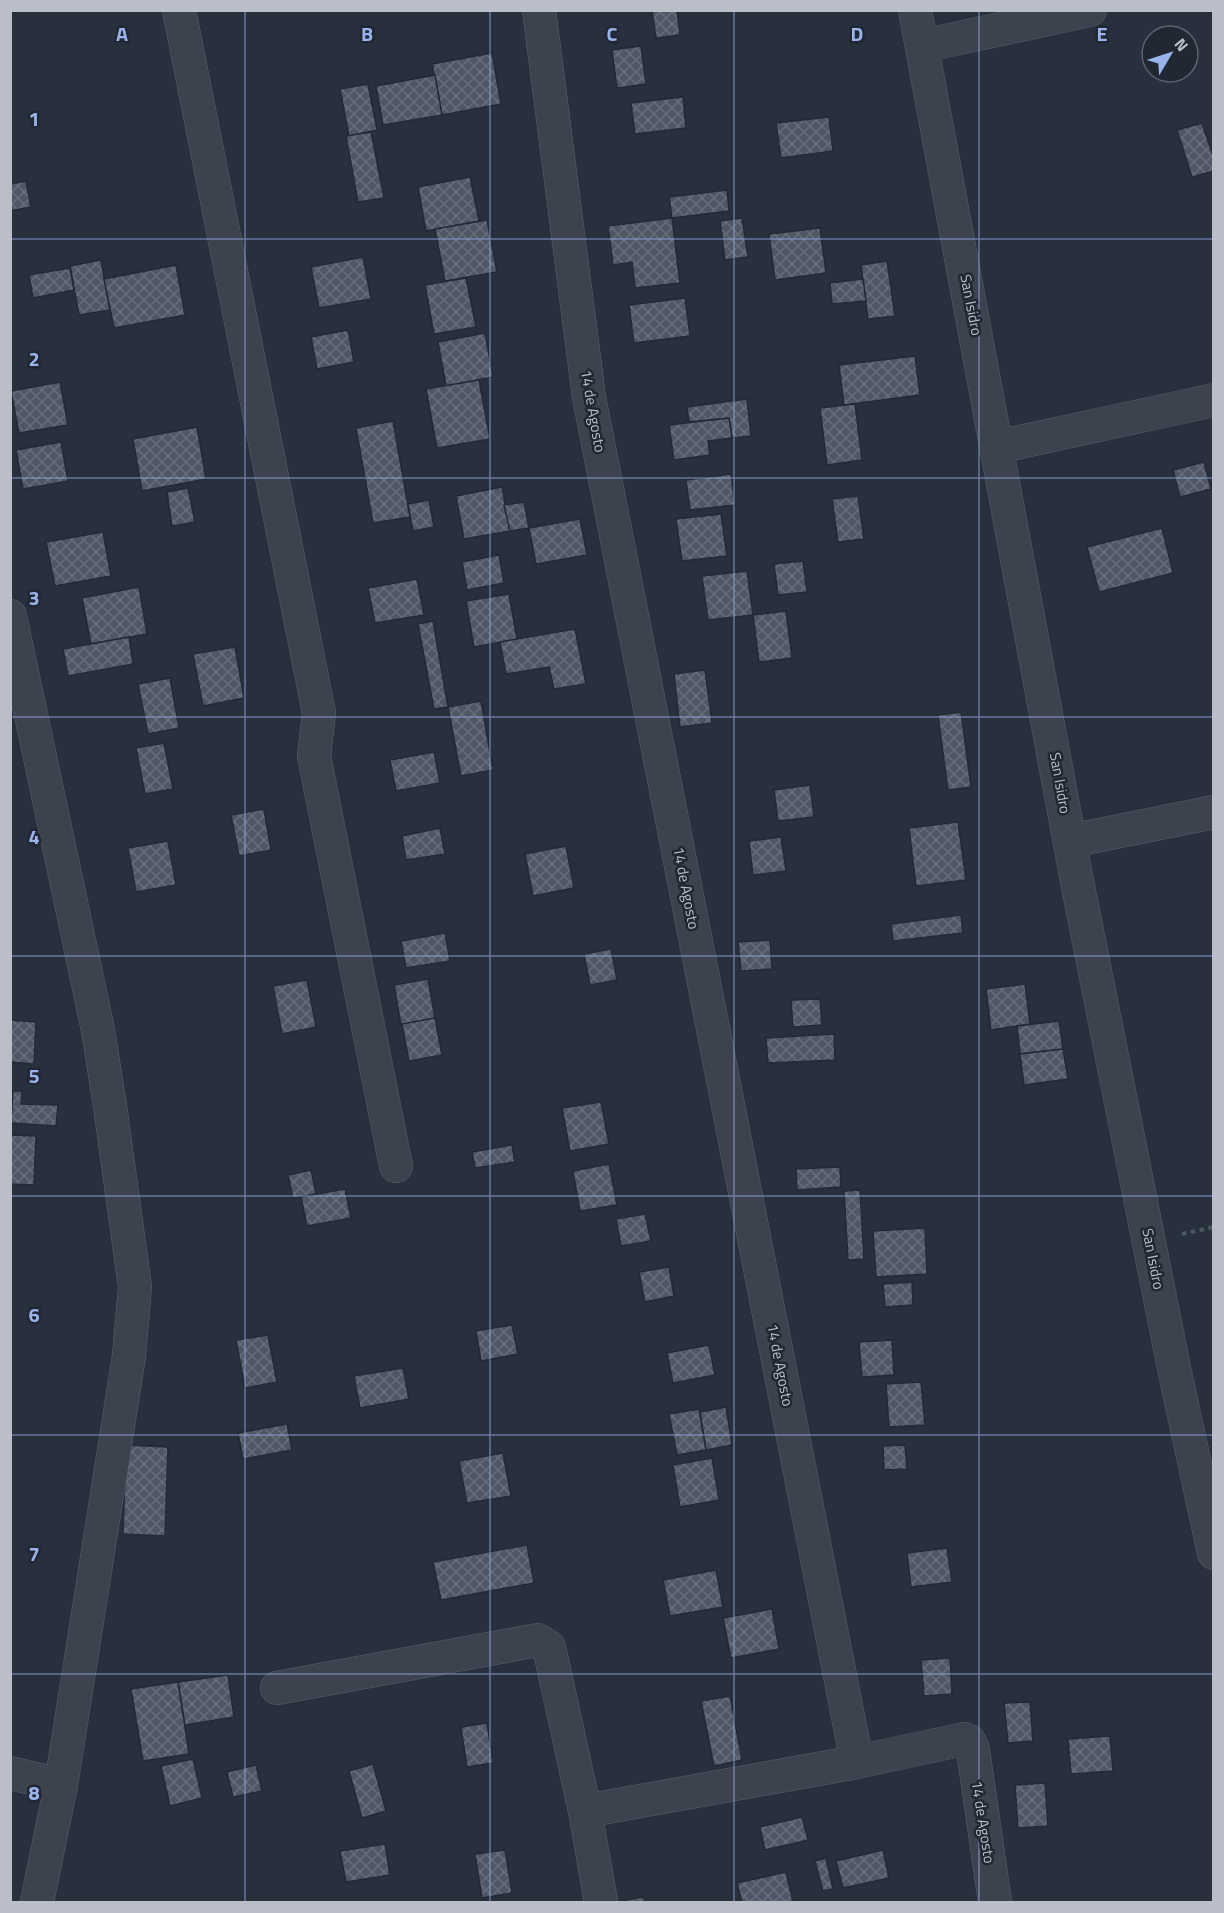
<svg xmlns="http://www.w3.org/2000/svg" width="1224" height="1913" viewBox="0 0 1224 1913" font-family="'Titillium Web',sans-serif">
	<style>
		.building { fill: url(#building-cross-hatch); stroke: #232935; stroke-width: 1.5 }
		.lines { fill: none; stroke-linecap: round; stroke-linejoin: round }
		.minor-casing { stroke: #5a606c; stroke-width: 34 }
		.path { stroke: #4a5a5e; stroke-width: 4; stroke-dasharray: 4.5 4.5; stroke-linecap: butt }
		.minor { stroke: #3c424e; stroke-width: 33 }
		.grid { fill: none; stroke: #99b3ed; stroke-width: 1.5; stroke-opacity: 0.55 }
		.labels { text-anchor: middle; stroke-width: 5; stroke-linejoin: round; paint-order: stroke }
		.street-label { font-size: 15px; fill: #b9bec9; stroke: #212733 }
		.grid-label { font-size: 20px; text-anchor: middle; font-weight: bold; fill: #99b3ed; stroke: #212733; stroke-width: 5; stroke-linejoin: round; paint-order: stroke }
	</style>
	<defs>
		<pattern id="building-cross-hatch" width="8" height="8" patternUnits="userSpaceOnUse" patternTransform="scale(1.5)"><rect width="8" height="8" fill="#4f5766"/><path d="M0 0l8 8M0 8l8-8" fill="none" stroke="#666d7b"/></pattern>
	</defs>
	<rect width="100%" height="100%" fill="#28303e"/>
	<g class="building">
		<path d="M652,10H677L680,35L656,38Z"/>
		<path d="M641,46L646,84L617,88L612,50Z"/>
		<path d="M492,53L501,104L442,115L432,64Z"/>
		<path d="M435,75L442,115L383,125L376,86Z"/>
		<path d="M368,84L377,130L349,136L340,89Z"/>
		<path d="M683,97L686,128L635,134L631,103Z"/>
		<path d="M829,117L833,151L781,158L776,123Z"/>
		<path d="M1202,123L1214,159V171L1192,177L1177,130Z"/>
		<path d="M371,132L384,198L358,202L346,136Z"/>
		<path d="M470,177L479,221L426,231L418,187Z"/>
		<path d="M26,181L31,207L10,211V184Z"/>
		<path d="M727,190L729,211L672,218L669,197Z"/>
		<path d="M672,218L680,283L635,288L632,262L613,265L608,226Z"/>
		<path d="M742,218L748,257L725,260L720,221Z"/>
		<path d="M487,220L497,272L445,281L435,229Z"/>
		<path d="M820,228L826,273L775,280L769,234Z"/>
		<path d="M363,257L371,299L319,308L311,267Z"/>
		<path d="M101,260L110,310L79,315L70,266Z"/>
		<path d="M887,261L895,316L868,319L861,265Z"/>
		<path d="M176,265L185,315L114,328L104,279Z"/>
		<path d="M70,268L74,290L33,298L29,275Z"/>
		<path d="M466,278L476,327L434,334L425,285Z"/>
		<path d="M863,279L866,301L832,304L830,283Z"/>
		<path d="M685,298L690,336L634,343L629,305Z"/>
		<path d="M348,330L354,362L317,369L311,337Z"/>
		<path d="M485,333L493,377L446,386L438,342Z"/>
		<path d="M915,356L920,395L844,405L839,365Z"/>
		<path d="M479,380L490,439L437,448L426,389Z"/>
		<path d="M60,382L68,425L19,433L11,391Z"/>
		<path d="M747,399L751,436L732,438L729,418L689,422L687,407Z"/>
		<path d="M855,404L862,460L827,465L820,408Z"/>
		<path d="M729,418L732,438L708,441L710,455L674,460L669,425Z"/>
		<path d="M393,421L410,517L373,523L356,428Z"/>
		<path d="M197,427L206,479L142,491L133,439Z"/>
		<path d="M61,442L68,481L23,489L16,450Z"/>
		<path d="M1204,462L1211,489L1180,497L1173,470Z"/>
		<path d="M731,474L735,505L690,510L686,480Z"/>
		<path d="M502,487L510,531L464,539L456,496Z"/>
		<path d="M188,488L195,522L172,526L167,492Z"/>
		<path d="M858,496L864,539L838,542L832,499Z"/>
		<path d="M429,500L434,527L413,531L408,504Z"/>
		<path d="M524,502L529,528L510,531L504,505Z"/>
		<path d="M721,514L727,556L682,561L676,519Z"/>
		<path d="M580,519L587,555L536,564L529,528Z"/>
		<path d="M1162,528L1173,573L1099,592L1087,547Z"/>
		<path d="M103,532L111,576L55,586L46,542Z"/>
		<path d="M499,555L504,583L467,590L462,562Z"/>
		<path d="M803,561L807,592L778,595L774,564Z"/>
		<path d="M747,571L753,615L708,620L702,576Z"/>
		<path d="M417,579L424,615L375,623L368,588Z"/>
		<path d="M139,587L147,634L91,644L82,598Z"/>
		<path d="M509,594L517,639L474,647L466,601Z"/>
		<path d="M786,611L792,658L759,662L753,615Z"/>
		<path d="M433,621L448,707L434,709L418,624Z"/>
		<path d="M575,629L586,684L554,689L549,667L506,674L500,642Z"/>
		<path d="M129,637L133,664L68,676L63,649Z"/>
		<path d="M235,647L244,698L203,706L193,654Z"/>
		<path d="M705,670L712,723L680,727L674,674Z"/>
		<path d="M170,678L179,728L148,734L138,684Z"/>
		<path d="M481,701L493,770L461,776L448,707Z"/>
		<path d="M961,712L971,787L948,790L938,715Z"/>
		<path d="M164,743L173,789L145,794L136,748Z"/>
		<path d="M434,752L440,783L396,791L390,760Z"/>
		<path d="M810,785L814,817L778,821L774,790Z"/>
		<path d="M264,809L271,850L239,856L231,815Z"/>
		<path d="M958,822L966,880L916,886L909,828Z"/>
		<path d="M440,828L445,854L406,860L402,836Z"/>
		<path d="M781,837L786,871L753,875L749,841Z"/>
		<path d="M168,841L176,885L136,892L128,848Z"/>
		<path d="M566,846L574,888L533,896L525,854Z"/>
		<path d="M961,915L963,933L893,941L891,924Z"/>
		<path d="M445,933L450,961L406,968L401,941Z"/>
		<path d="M770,940L772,969L741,971L738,942Z"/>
		<path d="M611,949L617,980L590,985L584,954Z"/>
		<path d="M428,979L435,1018L401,1025L394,985Z"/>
		<path d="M307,980L316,1027L282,1034L273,986Z"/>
		<path d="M1025,984L1030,1024L991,1030L986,989Z"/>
		<path d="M820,999L822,1025L793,1027L791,1000Z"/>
		<path d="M435,1018L442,1055L409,1061L402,1024Z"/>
		<path d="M10,1020L36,1022L34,1064L10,1062Z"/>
		<path d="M1059,1021L1063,1049L1020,1054L1017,1026Z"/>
		<path d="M834,1034L835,1060L768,1063L766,1038Z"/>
		<path d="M1063,1049L1068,1079L1024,1085L1020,1054Z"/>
		<path d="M13,1091H22L21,1104L58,1105L56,1126L11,1123Z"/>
		<path d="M601,1102L609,1144L570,1151L562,1108Z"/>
		<path d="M10,1135L36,1136L34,1185L10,1184Z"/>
		<path d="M512,1145L515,1162L475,1168L472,1152Z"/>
		<path d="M609,1164L617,1205L580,1211L573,1171Z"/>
		<path d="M840,1167L841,1187L797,1190L796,1169Z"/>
		<path d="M311,1170L316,1194L293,1198L288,1175Z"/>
		<path d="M345,1189L351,1218L307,1226L301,1197Z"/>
		<path d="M860,1190L864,1259L848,1260L844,1191Z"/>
		<path d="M645,1214L651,1241L621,1246L616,1219Z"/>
		<path d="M925,1228L927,1274L876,1277L873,1231Z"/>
		<path d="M669,1267L674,1296L645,1302L639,1272Z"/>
		<path d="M912,1282L913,1305L885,1307L883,1284Z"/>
		<path d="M512,1325L518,1354L481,1361L476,1331Z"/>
		<path d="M268,1335L277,1382L245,1388L236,1340Z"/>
		<path d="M892,1340L894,1375L862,1377L859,1342Z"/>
		<path d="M709,1345L715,1375L673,1383L667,1353Z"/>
		<path d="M403,1368L409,1399L360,1408L354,1376Z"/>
		<path d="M921,1382L925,1425L889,1427L886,1384Z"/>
		<path d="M726,1407L732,1445L706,1450L700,1412Z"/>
		<path d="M699,1409L706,1450L677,1455L669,1414Z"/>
		<path d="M287,1424L292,1450L243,1459L238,1433Z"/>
		<path d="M126,1445L168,1447L165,1536L123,1534Z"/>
		<path d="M905,1445L907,1469L884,1470L883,1446Z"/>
		<path d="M503,1453L511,1496L467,1503L459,1461Z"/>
		<path d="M712,1458L719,1500L680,1507L673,1465Z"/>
		<path d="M527,1545L534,1583L441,1600L433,1562Z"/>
		<path d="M947,1548L952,1582L911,1587L907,1553Z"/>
		<path d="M716,1570L723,1607L670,1616L663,1580Z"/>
		<path d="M772,1609L779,1649L731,1658L723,1618Z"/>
		<path d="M950,1658L952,1694L924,1696L921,1660Z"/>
		<path d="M228,1675L234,1717L185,1725L178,1682Z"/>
		<path d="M178,1682L189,1754L143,1761L131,1689Z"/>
		<path d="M730,1696L742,1760L714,1766L701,1701Z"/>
		<path d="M1030,1702L1033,1741L1008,1743L1004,1703Z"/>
		<path d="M487,1723L493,1763L467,1767L461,1727Z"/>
		<path d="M1110,1736L1113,1771L1071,1774L1068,1739Z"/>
		<path d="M193,1759L202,1798L170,1806L161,1766Z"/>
		<path d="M373,1764L386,1811L362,1818L349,1771Z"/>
		<path d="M256,1765L262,1791L233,1797L227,1772Z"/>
		<path d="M1045,1783L1048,1826L1018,1828L1015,1785Z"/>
		<path d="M802,1817L808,1840L765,1850L760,1827Z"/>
		<path d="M385,1844L390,1875L346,1882L340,1851Z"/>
		<path d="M505,1850L512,1893L482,1898L475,1854Z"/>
		<path d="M883,1850L889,1878L843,1888L836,1861Z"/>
		<path d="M826,1858L833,1889L823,1891L815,1861Z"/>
		<path d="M786,1872L793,1902H742L737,1883Z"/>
		<path d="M643,1897L645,1902H617Z"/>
	</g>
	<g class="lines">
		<defs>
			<g id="minor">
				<path d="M179,10L319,713L314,756L396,1166"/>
				<path d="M539,10L589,397L857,1762"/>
				<path d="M915,10L1077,881L1175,1373L1214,1553"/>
				<path d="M922,46L1090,10"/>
				<path d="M997,447L1214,400"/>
				<path d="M10,616L98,1030L110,1106L135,1287L129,1356L61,1785L10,1773"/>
				<path d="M1070,841L1214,812"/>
				<path d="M277,1688L538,1640L549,1647L585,1811L601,1902"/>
				<path d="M585,1811L857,1762L964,1739L969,1741L973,1750L995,1902"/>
				<path d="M37,1902L61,1785"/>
			</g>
		</defs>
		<use href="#minor" class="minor-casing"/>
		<path class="path" d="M1182,1234L1214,1227"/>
		<use href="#minor" class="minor"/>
	</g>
	<path class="grid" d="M245,10V1902M490,10V1902M734,10V1902M979,10V1902M10,239H1214M10,478H1214M10,717H1214M10,956H1214M10,1196H1214M10,1435H1214M10,1674H1214"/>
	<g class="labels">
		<g class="street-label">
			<text transform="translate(971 305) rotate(79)" y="5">San Isidro</text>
			<text transform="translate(593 411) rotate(80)" y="5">14 de Agosto</text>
			<text transform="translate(1060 783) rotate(80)" y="5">San Isidro</text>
			<text transform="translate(686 888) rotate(79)" y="5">14 de Agosto</text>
			<text transform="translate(1153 1259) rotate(79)" y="5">San Isidro</text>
			<text transform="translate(780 1365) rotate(79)" y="5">14 de Agosto</text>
			<text transform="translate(983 1822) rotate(81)" y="5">14 de Agosto</text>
		</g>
	</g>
	<g class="grid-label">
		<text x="122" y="41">A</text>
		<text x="367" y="41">B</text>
		<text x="612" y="41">C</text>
		<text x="857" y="41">D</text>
		<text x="1102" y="41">E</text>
		<text x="34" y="126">1</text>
		<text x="34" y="366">2</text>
		<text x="34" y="605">3</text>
		<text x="34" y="844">4</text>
		<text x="34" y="1083">5</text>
		<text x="34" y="1322">6</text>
		<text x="34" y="1561">7</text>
		<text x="34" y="1800">8</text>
	</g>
	<rect width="1224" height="1913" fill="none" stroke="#b9bec9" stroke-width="24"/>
	<g transform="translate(1170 54) rotate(51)"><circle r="28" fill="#212733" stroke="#5e636f" stroke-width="1.5"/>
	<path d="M0-4.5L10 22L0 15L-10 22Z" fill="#99b3ed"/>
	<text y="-9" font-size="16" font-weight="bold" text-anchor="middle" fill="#b9bec9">N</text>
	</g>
</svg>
